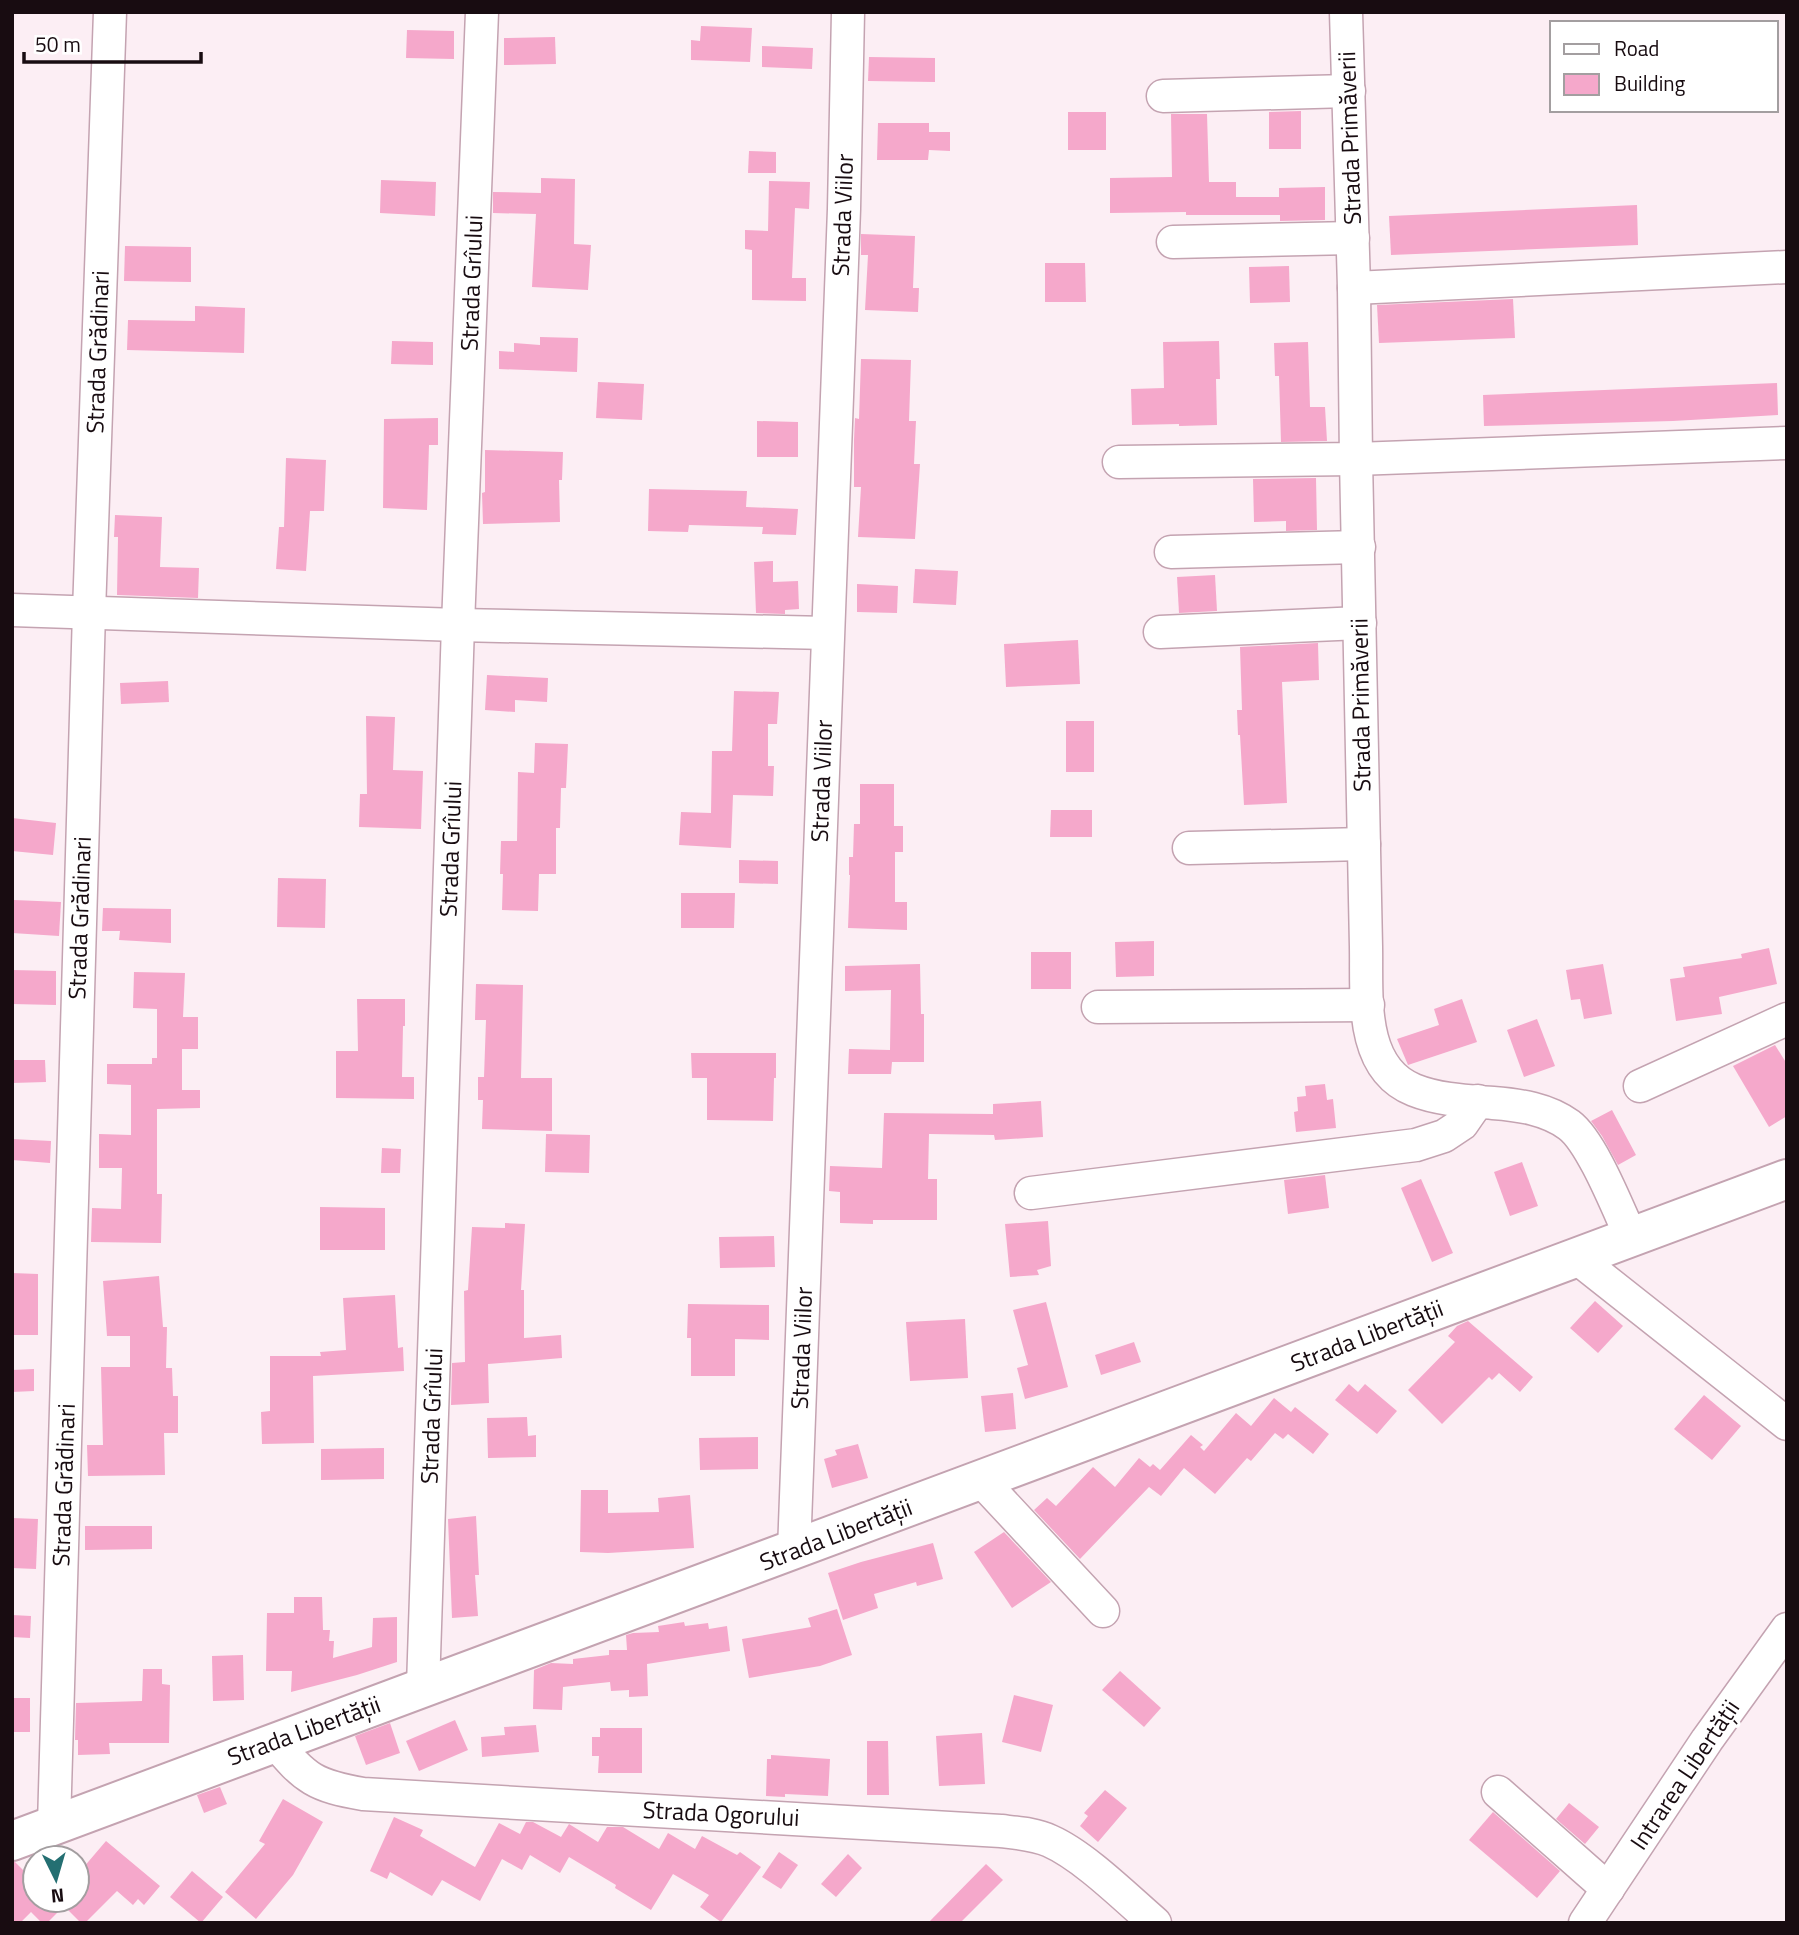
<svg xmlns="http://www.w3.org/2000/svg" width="1799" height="1935" viewBox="0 0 1799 1935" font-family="'Titillium Web',sans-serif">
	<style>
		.building { fill: #f5a8cb }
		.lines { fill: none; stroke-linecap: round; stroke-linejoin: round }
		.minor-casing { stroke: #c4a3b1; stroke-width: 35 }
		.major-casing { stroke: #c4a3b1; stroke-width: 42 }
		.minor { stroke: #fff; stroke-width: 32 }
		.major { stroke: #fff; stroke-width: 38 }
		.labels { text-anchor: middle; stroke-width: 6; stroke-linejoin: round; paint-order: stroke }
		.street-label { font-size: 24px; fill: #180c11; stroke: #fff }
	</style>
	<rect width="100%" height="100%" fill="#fceef4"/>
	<g class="building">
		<path d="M701,26L752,28L750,62L691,60V40L700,41Z"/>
		<path d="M407,30L454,31V59L406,58Z"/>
		<path d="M555,37L556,64L504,65V38Z"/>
		<path d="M762,46L813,48L812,69L762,67Z"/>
		<path d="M869,57L935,58V82L868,81Z"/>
		<path d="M1301,111V149H1269V112Z"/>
		<rect x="1068" y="112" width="38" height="38"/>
		<path d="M1171,114H1207L1209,182H1236V197H1279V188L1325,187V220L1280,221V215H1186V212L1110,213V178L1172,177Z"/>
		<path d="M878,123H929V132H950V151L929,150L928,160H877Z"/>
		<path d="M749,151L776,152V173H748Z"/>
		<path d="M541,178L575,179L574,244L591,245L588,290L532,287L536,214L493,213V192L541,193Z"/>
		<path d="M381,180L436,182L435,216L380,213Z"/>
		<path d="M769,181L810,182L809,209L795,208L792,278H806V301L752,300V250L745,249V230L768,231Z"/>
		<path d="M1637,205L1638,245L1391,255L1389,216Z"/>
		<path d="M861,234L915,236L913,288H919L918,312L865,310L868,255H861Z"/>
		<path d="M125,246L191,247V282L124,281Z"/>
		<path d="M1045,263H1085L1086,302H1045Z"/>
		<path d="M1289,266L1290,302L1250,303L1249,267Z"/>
		<path d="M1513,299L1515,338L1379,343L1377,305Z"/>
		<path d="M195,306L245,308L244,353L127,350L128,320L195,321Z"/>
		<path d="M540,337L578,338L577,372L499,369V351L514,352V343L540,345Z"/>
		<path d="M392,341L433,342V365L391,364Z"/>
		<path d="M1219,341L1220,379H1216L1217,425L1179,426V424L1132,425L1131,389L1164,388L1163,342Z"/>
		<path d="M1308,342L1310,407H1325L1327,441L1281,442L1279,376H1275L1274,343Z"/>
		<path d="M861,359L911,360L909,421H916L914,464H920L915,539L858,537L861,487H854V440L855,418L859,419Z"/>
		<path d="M598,382L644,384L642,420L596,418Z"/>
		<path d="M1777,383L1778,415L1673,421L1484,426L1483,395Z"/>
		<path d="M438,418V445H429L427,510L383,508L384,419Z"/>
		<path d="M757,421L798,422V457H757Z"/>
		<path d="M485,450L563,452L562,480H559L560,522L483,524L482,493L485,492Z"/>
		<path d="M286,458L326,460L324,511H310L306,571L276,569L279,527H284Z"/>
		<path d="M1316,478L1317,530L1286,531V521L1254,522L1253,479Z"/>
		<path d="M649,489L747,491L746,507L798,509L796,535L762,534L763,527L689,525L688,532L648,531Z"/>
		<path d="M115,515L162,517L160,567L199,568L198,598L117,595L118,537H114Z"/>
		<path d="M773,561V582L798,581L799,609L785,610V614L756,613L754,562Z"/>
		<path d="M915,569L958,571L956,605L913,603Z"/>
		<path d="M1215,575L1217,611L1179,613L1177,577Z"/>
		<path d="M857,584L898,586L897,613L857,612Z"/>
		<path d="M1078,640L1080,684L1006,687L1004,644Z"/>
		<path d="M1318,643L1319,680L1282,682L1287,803L1244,805L1240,735H1238L1237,710H1242L1240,647Z"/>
		<path d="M487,675L548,678L547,702L515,700V712L485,710Z"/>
		<path d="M168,681L169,702L121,704L120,683Z"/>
		<path d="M734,691L779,692L777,724H768V766H774L773,796L733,795L731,848L679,845L681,812L711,813L712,751H732Z"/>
		<path d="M366,716L395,717L393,770L423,771L421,829L359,827L360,794H367Z"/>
		<rect x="1066" y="721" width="28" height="51"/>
		<path d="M535,743L568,744L566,788H561L560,828H556V874H539L538,911L502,910L503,874H500L501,841H517L518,772L534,773Z"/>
		<path d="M860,784H894V826H903V852H895V902H907V930L848,928L850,875H849V857H853L854,824H860Z"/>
		<path d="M1051,810H1092V837H1050Z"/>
		<path d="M12,818L56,823L53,855L12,851Z"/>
		<path d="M739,860L778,861V884L739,883Z"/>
		<path d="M278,878L326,879L325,928L277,927Z"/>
		<path d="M681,893H735L734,928H681Z"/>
		<path d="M14,900L61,902L59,936L12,933Z"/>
		<path d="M103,908L171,909V943L119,940L120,931H102Z"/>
		<path d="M1154,941V976L1116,977L1115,942Z"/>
		<path d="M1769,948L1777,984L1719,997L1722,1014L1676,1021L1670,979L1685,977L1683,967L1742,958L1741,954Z"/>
		<rect x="1031" y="952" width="40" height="37"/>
		<path d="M920,964L921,1014H924V1062H892L891,1074H848L849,1049L890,1050L891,990L845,991V966Z"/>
		<path d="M1603,964L1612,1014L1584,1019L1580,999L1571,1000L1566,970Z"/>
		<path d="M12,970L56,971V1005L12,1004Z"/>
		<path d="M134,972L185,973L183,1017H198V1049H182V1090H200V1108L157,1109V1194H162L161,1243L91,1242L92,1208L121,1209L122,1168H99V1134L131,1135V1085L107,1084V1064H152V1058H157V1009L133,1008Z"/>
		<path d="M476,984L523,985L521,1078H552V1131L482,1129L483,1100H478V1077H484L486,1020H475Z"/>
		<path d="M357,999H405V1026H403L402,1077H414V1099L336,1098V1051H358Z"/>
		<path d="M1462,999L1477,1042L1408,1065L1397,1039L1439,1025L1434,1009Z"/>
		<path d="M1537,1019L1555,1066L1524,1077L1507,1030Z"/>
		<path d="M1775,1045L1787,1064V1116L1769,1127L1733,1066Z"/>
		<path d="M691,1053H776V1078H774L773,1121L707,1120V1078H692Z"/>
		<path d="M12,1060H45L46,1082L12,1083Z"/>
		<path d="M1325,1084L1327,1100L1333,1099L1336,1128L1296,1132L1294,1112L1298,1111L1297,1097L1306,1096L1305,1086Z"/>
		<path d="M1041,1101L1043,1137L995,1140L994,1135L929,1134L928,1179H937V1220H873V1224L840,1223V1192L829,1191L830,1166L882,1168L884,1113L993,1114V1104Z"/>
		<path d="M1612,1110L1636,1155L1618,1165L1602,1136L1591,1121Z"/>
		<path d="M546,1134L590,1135L589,1173L545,1172Z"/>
		<path d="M12,1139L51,1141L50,1163L12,1160Z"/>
		<path d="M382,1148L401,1149L400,1173H381Z"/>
		<path d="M1522,1162L1538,1206L1510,1216L1494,1172Z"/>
		<path d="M1325,1175L1329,1208L1288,1214L1284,1180Z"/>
		<path d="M1421,1179L1453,1253L1432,1262L1401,1188Z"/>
		<path d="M320,1207L385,1208V1250H320Z"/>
		<path d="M1048,1221L1051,1266L1037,1270L1039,1275L1010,1277L1005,1224Z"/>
		<path d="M505,1223L525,1224L521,1290H524V1338L561,1335L562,1358L488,1364L489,1403L451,1405L452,1363L465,1362L464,1291L468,1290L472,1227L505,1228Z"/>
		<path d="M774,1236L775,1267L720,1268L719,1237Z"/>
		<path d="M12,1273L38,1274V1335H12Z"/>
		<path d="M159,1276L163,1327H167L166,1368H172L173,1396H178V1433H164L165,1475L88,1476L87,1445H103L101,1367H130V1336H107L103,1281Z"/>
		<path d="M395,1295L398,1348L403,1347L404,1371L313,1376L314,1443L262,1444L261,1412L270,1411V1356H321L320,1352L346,1350L343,1298Z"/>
		<path d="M1595,1301L1623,1326L1598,1353L1570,1328Z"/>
		<path d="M1046,1302L1068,1387L1025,1399L1017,1368L1028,1365L1013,1310Z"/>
		<path d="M688,1304L769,1305V1340L735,1339V1376H691V1338H687Z"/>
		<path d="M965,1319L968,1378L910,1381L906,1322Z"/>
		<path d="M1468,1321L1533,1377L1520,1392L1499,1373L1492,1380L1489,1377L1442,1424L1408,1390L1455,1342L1448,1336L1457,1326Z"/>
		<path d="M1134,1342L1141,1362L1101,1375L1095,1355Z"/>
		<path d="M34,1369V1391L12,1392V1370Z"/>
		<path d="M1349,1384L1358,1392L1365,1384L1397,1411L1377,1434L1335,1400Z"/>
		<path d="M1013,1393L1016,1429L985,1432L981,1396Z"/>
		<path d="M1704,1395L1741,1426L1712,1460L1674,1429Z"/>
		<path d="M1274,1398L1291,1412L1295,1407L1329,1434L1313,1454L1288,1434L1283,1439L1275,1433L1251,1461L1247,1458L1215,1494L1184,1468L1161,1496L1149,1487L1080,1559L1034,1510L1047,1498L1056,1506L1093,1467L1115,1487L1139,1458L1150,1467L1153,1464L1160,1470L1191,1435L1203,1445L1200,1447L1204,1451L1236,1413L1251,1426Z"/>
		<path d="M527,1417L528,1436L536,1435V1457L488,1458L487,1418Z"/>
		<path d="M758,1437V1469L700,1470L699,1438Z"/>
		<path d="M858,1444L868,1478L832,1488L824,1459L837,1455L835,1450Z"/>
		<path d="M384,1448V1479L321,1480V1449Z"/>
		<path d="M581,1490H608V1513L659,1512L658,1498L690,1495L694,1548L608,1553L580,1552Z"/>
		<path d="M476,1516L479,1575H475L478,1616L452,1618L448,1519Z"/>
		<path d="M12,1518L38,1519L36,1569L12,1568Z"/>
		<path d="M85,1526H152V1549L85,1550Z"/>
		<path d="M1004,1532L1051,1582L1012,1608L974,1552Z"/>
		<path d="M933,1543L943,1579L917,1586L916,1582L874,1594L878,1608L843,1620L828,1573L861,1562Z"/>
		<path d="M294,1597H322L323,1630H330L329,1641H334L333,1658L372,1647L373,1618L397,1617V1662L357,1675L291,1692L292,1671H266L267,1613H294Z"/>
		<path d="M837,1609L852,1655L820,1666L749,1678L742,1639L811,1627L808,1618Z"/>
		<path d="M12,1615L31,1616L30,1638L12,1637Z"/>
		<path d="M684,1622L685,1626L708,1623L709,1629L727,1626L730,1651L647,1664L648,1696L629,1697V1690L611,1691L610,1682L563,1687L562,1710L533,1709L534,1670L551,1663L573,1664V1659L609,1655V1650H627L626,1635L633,1633L659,1632L658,1626Z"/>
		<path d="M243,1655L244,1700L213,1701L212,1656Z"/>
		<path d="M143,1669H162V1684L170,1685L169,1743H109L110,1754L78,1755V1740H75L76,1703L142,1701Z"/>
		<path d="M1120,1671L1161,1708L1144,1727L1102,1690Z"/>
		<path d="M1014,1695L1053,1705L1041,1752L1002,1742Z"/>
		<rect x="12" y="1698" width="18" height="34"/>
		<path d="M455,1720L468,1750L419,1771L406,1741Z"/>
		<path d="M390,1723L400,1753L366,1765L355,1736Z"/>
		<path d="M536,1725L539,1752L482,1757L481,1737L505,1735L504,1727Z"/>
		<path d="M600,1728H642V1773H598L599,1756H592V1737H600Z"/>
		<path d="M982,1733L985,1784L939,1786L936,1736Z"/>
		<path d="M867,1741H888L889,1795H867Z"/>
		<path d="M771,1755L830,1759L828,1796L785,1794V1797L766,1796L767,1759H771Z"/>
		<path d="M220,1787L227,1804L204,1813L197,1795Z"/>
		<path d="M1105,1790L1127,1808L1098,1842L1080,1826L1088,1816L1084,1813Z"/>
		<path d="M283,1799L323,1822L293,1875L256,1919L225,1892L265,1844L259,1841Z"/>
		<path d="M1569,1803L1599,1827L1585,1844L1556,1819Z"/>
		<path d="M1493,1812L1560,1871L1537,1898L1469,1840Z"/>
		<path d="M394,1817L423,1830L420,1836L475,1867L499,1823L520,1834L526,1822H533L561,1837L569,1824L598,1842L607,1827H623L659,1849L668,1833L695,1849L702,1836L737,1855L740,1852L761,1867L721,1922L700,1907L709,1895L673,1874L651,1910L615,1888L616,1885L569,1857L560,1873L530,1855L522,1870L502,1859L480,1901L442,1880L432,1896L390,1872L387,1879L370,1871Z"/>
		<path d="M106,1841L160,1886L144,1905L138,1899L133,1905L117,1891L85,1923H81L64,1906L47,1923H42L31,1912L20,1923H12V1862H15L35,1882V1900H77V1875Z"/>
		<path d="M779,1852L798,1865L781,1889L762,1877Z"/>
		<path d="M848,1854L862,1868L836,1897L821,1884Z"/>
		<path d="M986,1864L1003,1880L960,1923H928Z"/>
		<path d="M192,1871L223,1897L201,1923L170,1897Z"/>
	</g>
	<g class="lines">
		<defs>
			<g id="minor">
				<path d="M1346,12L1354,288L1356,459L1366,947C1367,995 1359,1068 1414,1090C1439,1100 1467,1101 1493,1103C1520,1105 1547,1109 1569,1125C1592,1142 1618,1209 1631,1237"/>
				<path d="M1163,96L1349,91"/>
				<path d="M1173,242L1353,238"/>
				<path d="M1354,288L1787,267"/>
				<path d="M1119,462L1356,459L1787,443"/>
				<path d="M1171,552L1359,547"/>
				<path d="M12,610L458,625L827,633"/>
				<path d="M1160,632L1360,623"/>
				<path d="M1189,848L1364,844"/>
				<path d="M1098,1007L1368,1005"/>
				<path d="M1640,1086L1787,1019"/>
				<path d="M1031,1193L1416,1145L1444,1136L1462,1124L1478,1101"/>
				<path d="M1577,1258L1787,1424"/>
				<path d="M981,1480L1103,1611"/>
				<path d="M794,1551L844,209L848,12"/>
				<path d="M423,1687L458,625L482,12"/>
				<path d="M275,1742C305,1779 316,1786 363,1794L1001,1831C1018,1833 1035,1834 1050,1841C1084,1856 1126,1898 1155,1923"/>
				<path d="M1498,1792L1608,1889"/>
				<path d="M54,1825L89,612L110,12"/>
				<path d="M1585,1923L1707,1740L1787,1629"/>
			</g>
			<path id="major" d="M12,1841L1787,1179"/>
		</defs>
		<use href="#minor" class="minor-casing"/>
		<use href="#major" class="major-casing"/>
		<use href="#minor" class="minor"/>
		<use href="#major" class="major"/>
	</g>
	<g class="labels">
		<g class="street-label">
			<text transform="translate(1350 138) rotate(-92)" y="8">Strada Primăverii</text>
			<text transform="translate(843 215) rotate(-88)" y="8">Strada Viilor</text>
			<text transform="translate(472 283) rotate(-88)" y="8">Strada Grîului</text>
			<text transform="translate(98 352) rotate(-88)" y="8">Strada Grădinari</text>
			<text transform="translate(1361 705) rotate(-91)" y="8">Strada Primăverii</text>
			<text transform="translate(822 781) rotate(-88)" y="8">Strada Viilor</text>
			<text transform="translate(451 849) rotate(-88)" y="8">Strada Grîului</text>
			<text transform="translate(80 918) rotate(-88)" y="8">Strada Grădinari</text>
			<text transform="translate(1367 1336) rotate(-21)" y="8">Strada Libertății</text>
			<text transform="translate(802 1348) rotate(-88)" y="8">Strada Viilor</text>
			<text transform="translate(432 1416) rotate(-88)" y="8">Strada Grîului</text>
			<text transform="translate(64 1485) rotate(-88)" y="8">Strada Grădinari</text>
			<text transform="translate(836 1535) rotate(-21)" y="8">Strada Libertății</text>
			<text transform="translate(304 1731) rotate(-20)" y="8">Strada Libertății</text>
			<text transform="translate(1685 1775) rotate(-56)" y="8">Intrarea Libertății</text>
			<text transform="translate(721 1814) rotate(3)" y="8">Strada Ogorului</text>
		</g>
	</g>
	<rect width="1799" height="1935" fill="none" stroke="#180c11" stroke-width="28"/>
	<rect x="1550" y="21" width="228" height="91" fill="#ffffff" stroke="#a39ea0" stroke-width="2"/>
	<rect x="1564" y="44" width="35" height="10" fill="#ffffff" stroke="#a39ea0" stroke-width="2"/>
	<text x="1614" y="56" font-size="21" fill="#180c11">Road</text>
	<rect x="1564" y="74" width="35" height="21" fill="#f5a8cb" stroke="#a39ea0" stroke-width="2"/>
	<text x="1614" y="91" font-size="21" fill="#180c11">Building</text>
	<g transform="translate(56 1879) rotate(175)"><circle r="33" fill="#ffffff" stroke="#a39ea0" stroke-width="2"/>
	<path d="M0-5L12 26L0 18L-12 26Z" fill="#246f72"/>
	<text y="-10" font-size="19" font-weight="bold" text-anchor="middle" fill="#180c11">N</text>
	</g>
	<path d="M24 52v10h177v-10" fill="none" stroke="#180c11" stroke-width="3.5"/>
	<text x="35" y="52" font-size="21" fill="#180c11" stroke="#ffffff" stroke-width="5" paint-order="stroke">50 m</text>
</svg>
